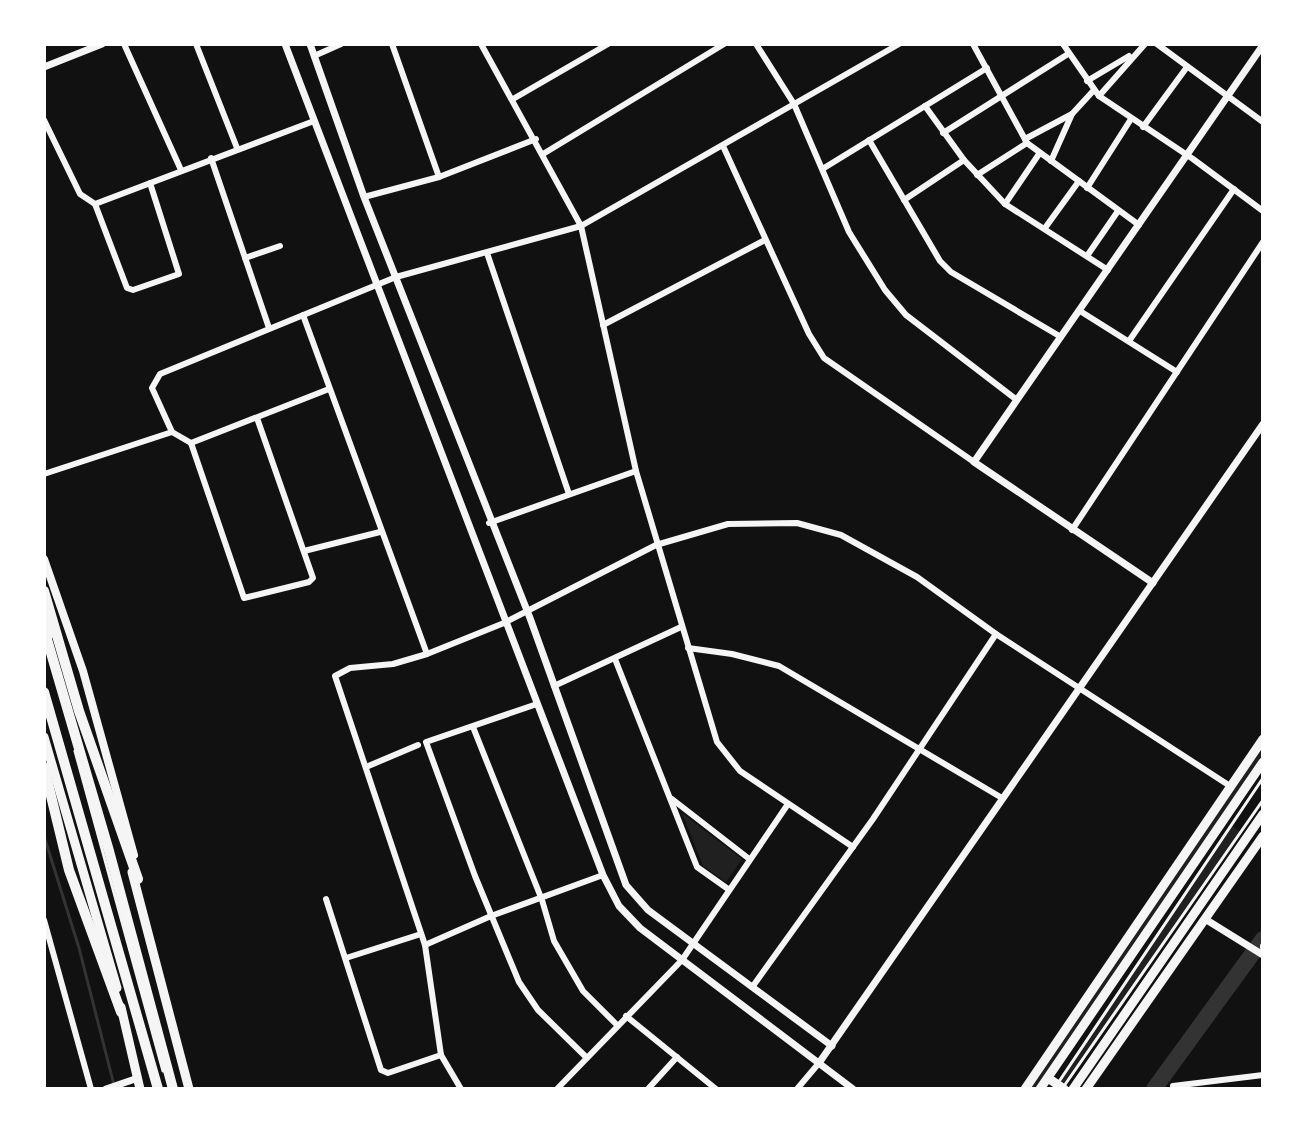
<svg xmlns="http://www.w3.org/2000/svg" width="1307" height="1133" viewBox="0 0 1307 1133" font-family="Raleway,sans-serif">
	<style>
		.green { fill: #202020 }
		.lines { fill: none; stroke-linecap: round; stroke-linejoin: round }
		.stream { stroke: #333; stroke-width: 3 }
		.river { stroke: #333; stroke-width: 16 }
		.service { stroke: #f5f5f5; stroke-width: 3 }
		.minor { stroke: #f5f5f5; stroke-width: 6 }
		.tertiary { stroke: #f5f5f5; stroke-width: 7 }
		.secondary { stroke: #f5f5f5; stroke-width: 8 }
		.primary { stroke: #f5f5f5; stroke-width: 9 }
		.trunk { stroke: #f5f5f5; stroke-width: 9 }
		.motorway { stroke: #f5f5f5; stroke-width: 10 }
	</style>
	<rect width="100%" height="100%" fill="#111"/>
	<g class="green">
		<path d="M1263,739V763L1039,1089H1024Z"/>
		<path d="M682,813L742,859L726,882L703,866Z"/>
		<path d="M1231,826L1241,832L1063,1088L1057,1085Z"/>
	</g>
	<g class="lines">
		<path class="stream" d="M44,836L79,948L114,1085"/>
		<path class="river" d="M1154,1089L1263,939"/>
		<g class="service">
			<path d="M75,751L163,1071"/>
			<path d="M1064,1086L1263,800"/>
			<path d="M1054,1089L1263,778"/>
		</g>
		<g class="minor">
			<path d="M124,44L181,170"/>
			<path d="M196,44L237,148"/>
			<path d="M392,44L439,177"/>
			<path d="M481,44L581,226L636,471L717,742L740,771L853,847"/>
			<path d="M756,44L794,104L849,232L885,290L906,315L1017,400"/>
			<path d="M973,44L1027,143L1139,225"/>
			<path d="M1063,44L1099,96L1193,159L1263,211"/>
			<path d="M1157,44L1263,122"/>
			<path d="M314,56L341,44"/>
			<path d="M1087,81L1129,56"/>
			<path d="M1099,96L1145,44"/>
			<path d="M513,99L608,44"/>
			<path d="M925,106L964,160L1005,204L1108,270"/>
			<path d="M44,120L80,194L95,204L314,121"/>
			<path d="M1143,127L1187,67"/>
			<path d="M943,133L1068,54"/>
			<path d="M1025,139L1072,114L1094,90"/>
			<path d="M869,140L940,261L951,272L1061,337"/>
			<path d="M723,146L809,334L824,358L974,462"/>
			<path d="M543,154L724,44"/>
			<path d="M211,158L269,328"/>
			<path d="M1051,161L1072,114"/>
			<path d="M824,168L987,68"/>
			<path d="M977,175L1027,143"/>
			<path d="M1087,188L1131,119"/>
			<path d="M364,197L439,177L536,139"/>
			<path d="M904,200L964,160"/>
			<path d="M95,204L127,288L133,290L179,274L150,183"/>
			<path d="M1005,204L1039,154"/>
			<path d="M1045,228L1079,181"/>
			<path d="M487,253L569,494"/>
			<path d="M1087,256L1118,211"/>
			<path d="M245,258L280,246"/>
			<path d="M1080,311L1177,372"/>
			<path d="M303,315L427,654"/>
			<path d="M603,325L765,240"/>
			<path d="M1129,341L1234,189"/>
			<path d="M191,443L172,432L152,388L160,374L396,277L581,226L899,44"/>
			<path d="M191,443L244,598L309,582L313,578L257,418"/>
			<path d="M191,443L329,389"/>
			<path d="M44,474L172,432"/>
			<path d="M489,523L636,471"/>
			<path d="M1072,530L1263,242"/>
			<path d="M304,551L380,532"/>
			<path d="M688,648L732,654L779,666L1002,798"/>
			<path d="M615,659L697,867L728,889"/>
			<path d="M554,686L681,627"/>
			<path d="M537,704L426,742L475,876L519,982L538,1010L586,1057"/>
			<path d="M473,727L542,900L554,941L583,991L617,1025"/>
			<path d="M366,767L418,745"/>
			<path d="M672,799L748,858"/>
			<path d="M326,899L381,1070L388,1073L441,1055"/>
			<path d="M44,920L91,1089"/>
			<path d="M425,945L491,916L603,875"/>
			<path d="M1263,946V948"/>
			<path d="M346,958L421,934"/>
			<path d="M753,986L873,819L996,634"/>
			<path d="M626,1016L716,1089"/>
			<path d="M1173,1086L1263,1075"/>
			<path d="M461,1089L441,1055L425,945L335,676L350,668L393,664L427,654L504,623L656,545L728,524L797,523L841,535L917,577L996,634L1230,786"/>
			<path d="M557,1089L682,960L788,804"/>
			<path d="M648,1089L677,1057"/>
			<path d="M797,1089L819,1063"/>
		</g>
		<g class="tertiary">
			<path d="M285,44L603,875L619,906L640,928L853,1089"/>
			<path d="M310,44L364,197L530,618L626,885L648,910L832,1046"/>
			<path d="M44,67L102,44"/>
			<path d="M1153,583L974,462L1263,45"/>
			<path d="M1205,919L1263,955"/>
			<path d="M819,1063L1263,424"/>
			<path d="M106,1089L138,1078"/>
		</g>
		<path class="secondary" d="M44,559L83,671L134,855"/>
		<g class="primary">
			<path d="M1048,1078L1064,1089"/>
			<path d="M1025,1089L1263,739"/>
			<path d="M1040,1089L1263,762"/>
			<path d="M1073,1089L1263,814"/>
			<path d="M1086,1089L1263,836"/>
		</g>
		<g class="trunk">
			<path d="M44,617L49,635"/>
			<path d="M44,737L117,988"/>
			<path d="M132,872L189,1089"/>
			<path d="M121,1007L140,1089"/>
		</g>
		<g class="motorway">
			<path d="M44,591L79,711L138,879"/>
			<path d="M44,629L109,851L173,1089"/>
			<path d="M44,692L158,1089"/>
			<path d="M44,767L69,870L121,1012"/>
		</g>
	</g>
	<rect width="1307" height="1133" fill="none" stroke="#ffffff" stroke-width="92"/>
</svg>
